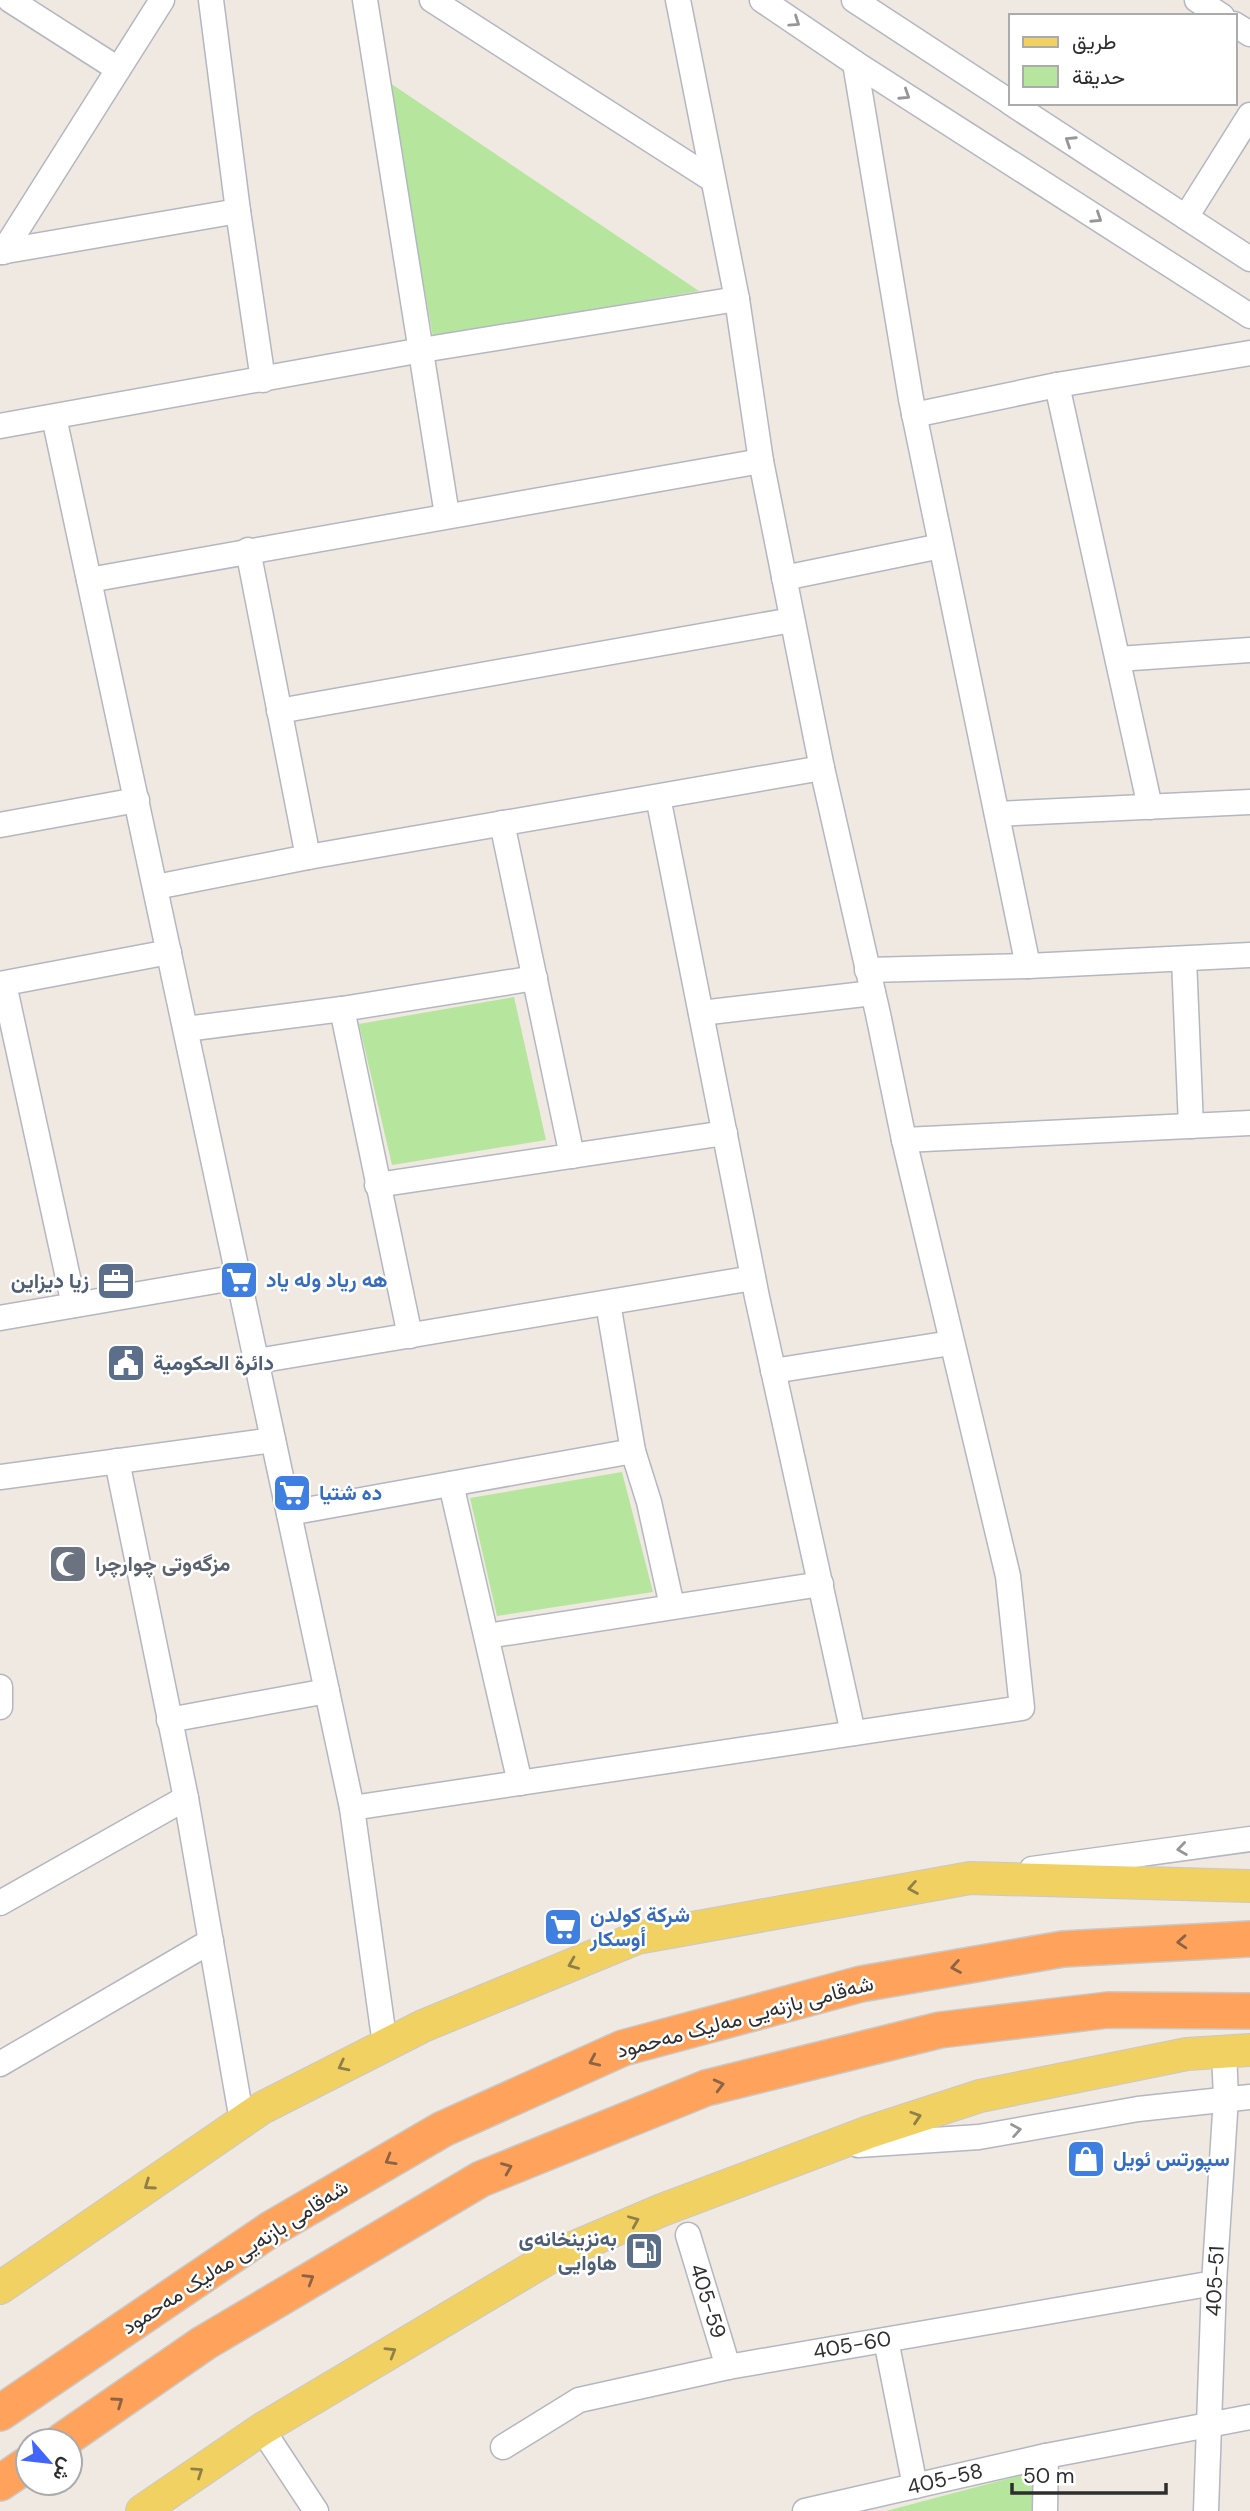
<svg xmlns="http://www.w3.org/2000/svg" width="1250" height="2511" viewBox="0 0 1250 2511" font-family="'DM Sans',Vazirmatn,sans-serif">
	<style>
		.park { fill: #b6e59e }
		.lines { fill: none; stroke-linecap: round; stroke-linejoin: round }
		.minor-casing { stroke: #b4b7c1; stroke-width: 27 }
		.major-casing { stroke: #c9c9c9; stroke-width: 34 }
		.highway-casing { stroke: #c9c9c9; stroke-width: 38 }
		.minor { stroke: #fff; stroke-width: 24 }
		.major { stroke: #f2d163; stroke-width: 32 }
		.highway { stroke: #ffa35c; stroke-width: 35 }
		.oneway { stroke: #969696 }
		.oneway2 { stroke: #908048 }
		.oneway3 { stroke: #8c6343 }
		.labels { text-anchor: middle; stroke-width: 5; stroke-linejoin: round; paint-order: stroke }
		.shop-label { font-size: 21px; font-weight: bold; fill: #366cbe; stroke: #fff; text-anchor: start }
		.service-label { font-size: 21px; font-weight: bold; fill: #4e5e75; stroke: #fff; text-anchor: end }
		.worship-label { font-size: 21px; font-weight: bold; fill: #5b616d; stroke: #fff; text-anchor: start }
		.street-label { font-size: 21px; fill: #2e2e2e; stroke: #fff }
	</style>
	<rect width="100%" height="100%" fill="#efe9e1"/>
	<g class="park">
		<path d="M387,81L699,291L433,337Z"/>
		<path d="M514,997L546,1140L392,1165L359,1024Z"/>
		<path d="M622,1472L653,1592L497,1616L470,1498Z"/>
		<path d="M1033,2472L1032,2511H886Z"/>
	</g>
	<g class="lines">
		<defs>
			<g id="minor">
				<path d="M10,0L118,69"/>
				<path d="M211,0L238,211L263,380"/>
				<path d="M365,0L447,515"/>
				<path d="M432,0L713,180"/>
				<path d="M762,0L855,63L1250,316"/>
				<path d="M854,0L1010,102"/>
				<path d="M1197,0L1222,16"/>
				<path d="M1234,24L1250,34"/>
				<path d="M855,63L911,399L1028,966"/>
				<path d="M1011,103L1250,259"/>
				<path d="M1186,217L1250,115"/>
				<path d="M0,252L238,211"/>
				<path d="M3,252L162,0"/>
				<path d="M1057,385L1150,807"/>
				<path d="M914,415L1057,385L1250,353"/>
				<path d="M54,417L352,1808L385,2045"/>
				<path d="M0,426L422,350L737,299"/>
				<path d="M248,550L308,857"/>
				<path d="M784,578L941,546"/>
				<path d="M89,580L761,461"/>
				<path d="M1118,659L1250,650"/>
				<path d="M279,711L792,620"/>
				<path d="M658,797L757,1297L853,1733"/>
				<path d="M997,814L1250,802"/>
				<path d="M502,823L572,1156"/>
				<path d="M0,825L137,800"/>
				<path d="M156,887L308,857L822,768"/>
				<path d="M1184,959L1191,1126"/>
				<path d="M867,970L1028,966L1250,955"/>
				<path d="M0,984L169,952"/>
				<path d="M4,984L74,1305"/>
				<path d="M342,1009L410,1336"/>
				<path d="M701,1013L873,993"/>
				<path d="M186,1029L342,1009L535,978"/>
				<path d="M904,1140L1250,1123"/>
				<path d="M377,1185L725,1133"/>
				<path d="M608,1303L633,1451"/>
				<path d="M0,1318L239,1277"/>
				<path d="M257,1361L753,1278"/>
				<path d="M773,1371L951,1343"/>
				<path d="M117,1461L186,1798L242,2121"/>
				<path d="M0,1477L273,1440"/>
				<path d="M451,1484L520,1783"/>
				<path d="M289,1513L633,1451L649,1502L672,1606"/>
				<path d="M487,1636L821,1584"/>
				<path d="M0,1687V1707"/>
				<path d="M169,1720L327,1691"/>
				<path d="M352,1808L1022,1708L1008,1576L904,1140L878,1014L822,768L761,461L737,299L678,0"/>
				<path d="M1032,1869L1250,1839"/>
				<path d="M0,1903L186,1798"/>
				<path d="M0,2064L211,1941"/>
				<path d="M858,2145L979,2137L1138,2109L1250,2097"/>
				<path d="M688,2235L728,2367"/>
				<path d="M886,2340L915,2486"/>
				<path d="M262,2429L316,2511"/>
				<path d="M503,2447L579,2400L728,2367L1214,2283"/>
				<path d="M805,2511L1046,2456L1250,2417"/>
				<path d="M1045,2511L1046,2456"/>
				<path d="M1206,2511L1214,2283L1226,2098L1224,2052"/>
			</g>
			<g id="major">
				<path d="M0,2288L262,2108L423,2026L637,1938L970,1878L1250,1886"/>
				<path d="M142,2511L262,2429L549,2258L662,2210L869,2132L980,2096L1187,2054L1250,2050"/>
			</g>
			<g id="highway">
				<path d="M0,2413L271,2229L443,2129L623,2048L861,1984L1063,1949L1250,1939"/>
				<path d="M62,2441L204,2343L481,2179L706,2088L940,2030L1108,2010L1250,2011"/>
				<path d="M0,2483L28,2464"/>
			</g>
		</defs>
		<use href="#minor" class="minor-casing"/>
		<use href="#major" class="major-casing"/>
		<use href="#highway" class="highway-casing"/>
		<use href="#minor" class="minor"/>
		<use href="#major" class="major"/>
		<use href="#highway" class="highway"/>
	</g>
	<defs><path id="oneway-chevron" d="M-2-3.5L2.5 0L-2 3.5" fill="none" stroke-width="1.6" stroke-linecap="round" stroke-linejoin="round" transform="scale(1.75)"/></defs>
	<g class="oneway">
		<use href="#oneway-chevron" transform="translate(795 22) rotate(34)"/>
		<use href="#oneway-chevron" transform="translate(905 95) rotate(33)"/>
		<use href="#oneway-chevron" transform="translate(1070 141) rotate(-147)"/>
		<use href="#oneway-chevron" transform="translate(1097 218) rotate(33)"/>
		<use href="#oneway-chevron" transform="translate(1182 1849) rotate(172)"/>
		<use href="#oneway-chevron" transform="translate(1016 2130) rotate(-10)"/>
	</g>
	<g class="oneway2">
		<use href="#oneway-chevron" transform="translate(913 1888) rotate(170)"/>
		<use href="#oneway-chevron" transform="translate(573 1964) rotate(158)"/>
		<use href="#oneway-chevron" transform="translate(343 2066) rotate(153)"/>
		<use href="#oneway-chevron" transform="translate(916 2117) rotate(-18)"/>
		<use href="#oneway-chevron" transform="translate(149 2185) rotate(145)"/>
		<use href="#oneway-chevron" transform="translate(634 2221) rotate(-23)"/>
		<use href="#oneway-chevron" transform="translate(391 2352) rotate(-31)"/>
		<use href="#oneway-chevron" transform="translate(198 2472) rotate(-34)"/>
	</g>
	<g class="oneway3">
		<use href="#oneway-chevron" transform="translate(1182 1942) rotate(176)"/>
		<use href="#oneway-chevron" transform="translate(956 1967) rotate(170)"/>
		<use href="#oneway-chevron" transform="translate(594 2061) rotate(156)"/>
		<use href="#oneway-chevron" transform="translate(719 2085) rotate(-14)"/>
		<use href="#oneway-chevron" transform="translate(390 2160) rotate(150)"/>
		<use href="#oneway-chevron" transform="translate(507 2168) rotate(-22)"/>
		<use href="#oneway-chevron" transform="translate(309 2279) rotate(-31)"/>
		<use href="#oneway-chevron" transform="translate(118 2402) rotate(-35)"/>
	</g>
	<defs>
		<symbol id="supermarket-square" viewBox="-11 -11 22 22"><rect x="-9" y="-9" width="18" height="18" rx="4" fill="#3f7fe0" stroke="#fff"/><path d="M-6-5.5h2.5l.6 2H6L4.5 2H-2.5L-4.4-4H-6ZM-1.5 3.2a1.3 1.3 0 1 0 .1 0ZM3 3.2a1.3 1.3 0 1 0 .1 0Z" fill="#fff"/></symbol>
		<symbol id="office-square" viewBox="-11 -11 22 22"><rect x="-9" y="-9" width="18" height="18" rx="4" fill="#5c6f8a" stroke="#fff"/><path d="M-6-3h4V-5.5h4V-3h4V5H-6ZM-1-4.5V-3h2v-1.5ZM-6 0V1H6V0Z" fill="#fff"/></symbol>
		<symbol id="civic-square" viewBox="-11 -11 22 22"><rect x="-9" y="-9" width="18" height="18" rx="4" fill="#5c6f8a" stroke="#fff"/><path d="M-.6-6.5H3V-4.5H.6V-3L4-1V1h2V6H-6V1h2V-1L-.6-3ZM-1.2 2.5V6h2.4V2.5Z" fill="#fff"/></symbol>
		<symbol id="mosque-square" viewBox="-11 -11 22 22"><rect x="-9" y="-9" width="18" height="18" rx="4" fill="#6b7280" stroke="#fff"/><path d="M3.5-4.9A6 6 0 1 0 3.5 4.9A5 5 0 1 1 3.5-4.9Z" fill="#fff"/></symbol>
		<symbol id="shop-square" viewBox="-11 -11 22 22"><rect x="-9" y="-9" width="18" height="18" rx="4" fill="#3f7fe0" stroke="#fff"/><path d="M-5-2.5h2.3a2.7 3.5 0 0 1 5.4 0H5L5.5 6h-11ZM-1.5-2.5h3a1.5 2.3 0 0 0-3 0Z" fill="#fff"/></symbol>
		<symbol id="fuel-square" viewBox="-11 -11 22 22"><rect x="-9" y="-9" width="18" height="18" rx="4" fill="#5c6f8a" stroke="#fff"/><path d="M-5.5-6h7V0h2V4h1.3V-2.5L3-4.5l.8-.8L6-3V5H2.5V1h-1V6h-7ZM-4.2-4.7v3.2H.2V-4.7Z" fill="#fff"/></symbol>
	</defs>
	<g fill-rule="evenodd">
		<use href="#supermarket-square" x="217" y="1258" width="44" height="44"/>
		<use href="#office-square" x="94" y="1259" width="44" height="44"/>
		<use href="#civic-square" x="104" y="1341" width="44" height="44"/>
		<use href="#supermarket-square" x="270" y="1471" width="44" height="44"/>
		<use href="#mosque-square" x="46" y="1542" width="44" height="44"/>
		<use href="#supermarket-square" x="541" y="1905" width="44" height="44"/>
		<use href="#shop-square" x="1064" y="2137" width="44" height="44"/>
		<use href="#fuel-square" x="622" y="2229" width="44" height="44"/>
	</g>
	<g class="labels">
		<g class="shop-label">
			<text x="266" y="1287">هه رياد وله ياد</text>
			<text x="319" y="1500">ده شتيا</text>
			<text x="590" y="1922">شرکة کولدن<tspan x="590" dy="24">أوسکار</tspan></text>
			<text x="1113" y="2166">سپورتس ئويل</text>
		</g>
		<g class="service-label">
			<text x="89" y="1288">زیا دیزاین</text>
			<text x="153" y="1370" text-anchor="start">دائرة الحكومية</text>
			<text x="617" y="2246">بەنزینخانەی<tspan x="617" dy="24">ھاوایی</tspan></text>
		</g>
		<g class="worship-label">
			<text x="95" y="1571">مزگەوتی چوارچرا</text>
		</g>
		<g class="street-label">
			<text transform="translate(745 2017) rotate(-15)" y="7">شەقامی بازنەیی مەلیک مەحمود</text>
			<text transform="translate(235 2257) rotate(-33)" y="7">شەقامی بازنەیی مەلیک مەحمود</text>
			<text transform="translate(1215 2281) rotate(-87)" y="7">405-51</text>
			<text transform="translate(708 2301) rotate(73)" y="7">405-59</text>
			<text transform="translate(852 2345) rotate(-10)" y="7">405-60</text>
			<text transform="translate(945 2479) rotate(-13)" y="7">405-58</text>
		</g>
	</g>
	<rect x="1009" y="14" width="228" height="91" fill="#ffffff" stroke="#ababab" stroke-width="2"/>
	<rect x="1023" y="37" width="35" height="10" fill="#f2d163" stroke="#ababab" stroke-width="2"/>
	<text x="1072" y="49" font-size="21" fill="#2e2e2e">طريق</text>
	<rect x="1023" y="66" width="35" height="21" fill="#b6e59e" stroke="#ababab" stroke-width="2"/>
	<text x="1072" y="84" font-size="21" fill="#2e2e2e">حديقة</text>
	<g transform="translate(49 2462) rotate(118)"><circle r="33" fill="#ffffff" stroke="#ababab" stroke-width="2"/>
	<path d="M0-5L12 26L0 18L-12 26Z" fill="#4264fb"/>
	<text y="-10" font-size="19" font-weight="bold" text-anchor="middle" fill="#2e2e2e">ش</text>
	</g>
	<path d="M1012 2483v10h154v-10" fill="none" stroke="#2e2e2e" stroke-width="3.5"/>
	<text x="1023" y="2483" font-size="21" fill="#2e2e2e" stroke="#ffffff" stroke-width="5" paint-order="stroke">50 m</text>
</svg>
